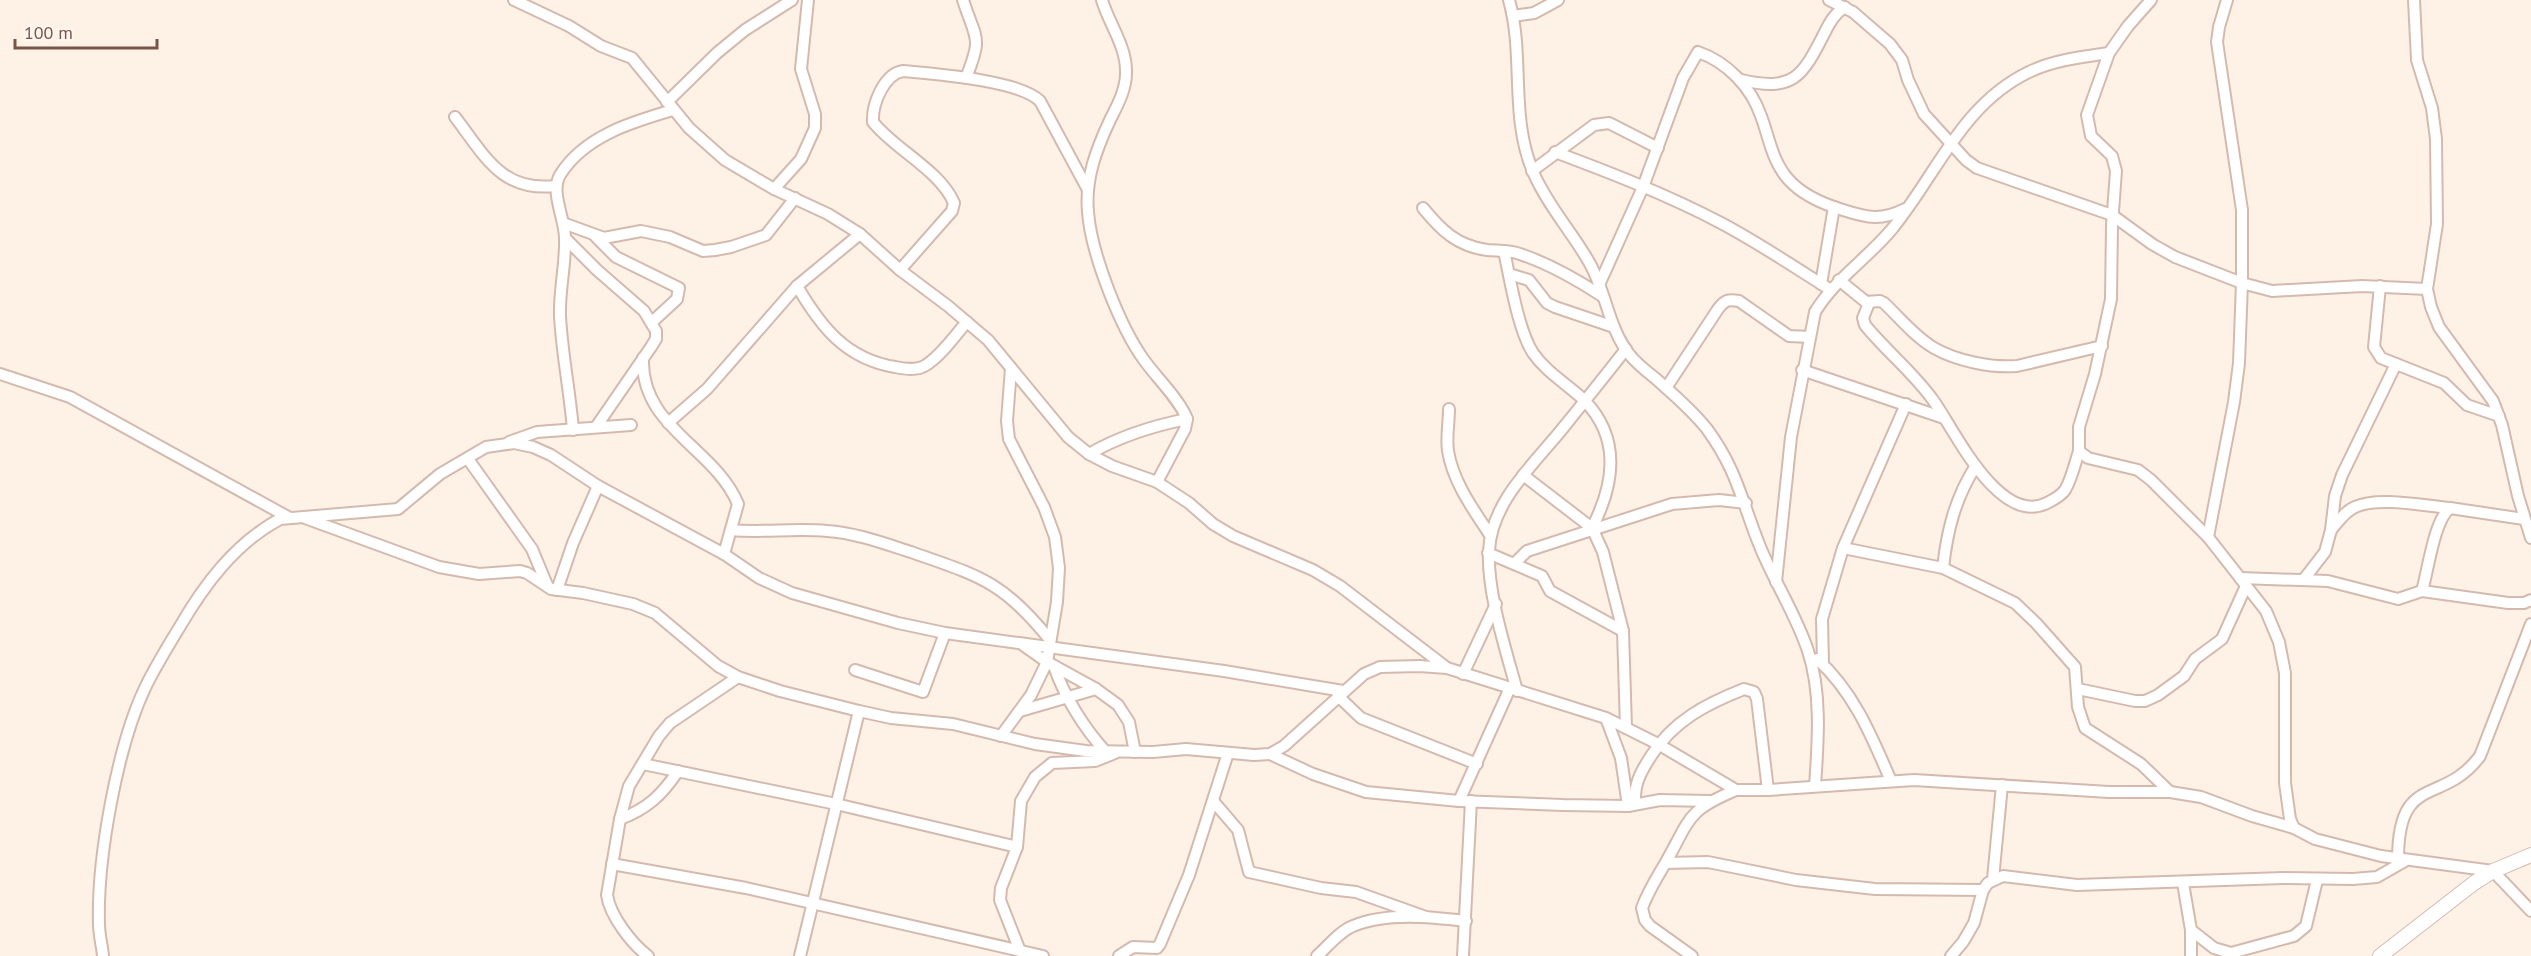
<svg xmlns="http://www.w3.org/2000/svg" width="2531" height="956" viewBox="0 0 2531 956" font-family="'PT Sans',sans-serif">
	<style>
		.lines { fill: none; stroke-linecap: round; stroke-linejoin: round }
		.minor-casing { stroke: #d4baae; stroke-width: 14 }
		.tertiary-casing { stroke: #d4baae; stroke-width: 16 }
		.minor { stroke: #fff; stroke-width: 10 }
		.tertiary { stroke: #fff; stroke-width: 14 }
	</style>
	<rect width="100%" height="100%" fill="#fef2e7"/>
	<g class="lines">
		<defs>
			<g id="minor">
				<path d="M514,0L569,26L601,46L632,58L689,128L725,160L774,189L828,214L860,234L900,270L948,306L988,340L1068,437L1089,454L1112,466L1157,482L1189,503L1213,524L1233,536L1313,570L1340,586L1447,668"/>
				<path d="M963,0C976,41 983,35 966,78"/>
				<path d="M1102,0C1109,24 1127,47 1126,73C1126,90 1117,106 1110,120C1096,150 1085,179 1088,212C1091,253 1120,327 1144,360C1156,377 1180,400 1187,419L1185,429L1157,482"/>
				<path d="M1509,0C1525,57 1509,118 1534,174C1548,206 1572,232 1589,262C1606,291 1608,327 1629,354C1636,363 1646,371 1655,378C1673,394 1692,410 1707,429C1737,470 1741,499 1759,544C1773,580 1796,614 1808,651C1822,693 1818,743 1815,786"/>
				<path d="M1829,0L1853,12L1890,44L1902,60L1908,80L1924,114L1966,160L1977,168L2112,215L2152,244L2175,257L2242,283L2272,291L2362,286L2427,289"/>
				<path d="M2151,0L2128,26L2109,53L2087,115L2091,136L2112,156L2116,171L2112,225L2111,299L2095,374L2079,427V451L2088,458L2138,470L2151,480L2208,537L2266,611L2279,642L2285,673V783L2290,819L2294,828L2315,839L2381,856L2493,871L2531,911"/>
				<path d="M2414,0L2417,60L2432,108L2436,139L2437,224L2427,289L2431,307L2439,327L2493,401L2502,425L2518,496L2531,538"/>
				<path d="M1513,16L1534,13L1558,0"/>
				<path d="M1741,80C1794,92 1802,77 1825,32C1830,22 1835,13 1845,7"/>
				<path d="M667,102L717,53L745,30L792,0"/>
				<path d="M455,117C485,156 501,192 556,186"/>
				<path d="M1555,152C1611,173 1668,195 1721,223C1759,243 1794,267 1831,290"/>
				<path d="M1532,171L1594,125L1609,123L1658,148"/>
				<path d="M774,189L801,159L815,128V114L801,69L808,0"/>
				<path d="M1423,208C1441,230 1457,246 1487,250C1498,251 1509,250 1520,254C1550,264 1576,279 1602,296"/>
				<path d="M563,223L604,238L641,231L670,237L703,251L715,250L731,247L766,235L795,198"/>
				<path d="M596,237L616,257L679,288L677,299L652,322"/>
				<path d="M565,238L597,270L644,311L656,331V339L651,347L596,427"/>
				<path d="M1504,251C1510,278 1518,330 1533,353C1546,372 1567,384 1584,400C1621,438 1615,483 1592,528"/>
				<path d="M900,270L952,211L954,203C940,170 894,149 873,122C872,104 884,74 903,71C935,74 1019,80 1040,101L1088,190"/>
				<path d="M1509,274L1529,280L1547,303L1555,307L1614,327"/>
				<path d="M1839,280L1866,302L1880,301L1884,303C1900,318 1915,337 1934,348C1957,361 1991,368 2017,366L2102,346"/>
				<path d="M1821,284L1834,207"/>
				<path d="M1599,285L1643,187L1683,78L1698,52C1727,62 1751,87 1761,116C1769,137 1772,161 1788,179C1802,195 1823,204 1843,210C1868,218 1881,221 1905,209"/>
				<path d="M797,286C821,327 846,359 895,367C905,369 917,371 926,365C942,355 955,335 967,322"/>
				<path d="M2380,286L2374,347L2381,358L2444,383L2467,405L2499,416"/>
				<path d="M1869,303L1863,318L1865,325C1886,351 1913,372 1933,400C1954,429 1999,527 2047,503C2053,500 2061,496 2065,490C2072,478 2075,463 2079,451"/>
				<path d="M643,358C640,427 715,448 738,504L724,554"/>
				<path d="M1802,370L1944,418"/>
				<path d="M0,374L70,397L288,517"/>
				<path d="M1666,388L1718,309C1725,300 1728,299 1739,301L1789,336L1810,337"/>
				<path d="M1449,409C1449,422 1446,438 1448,451C1453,482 1473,509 1490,535"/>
				<path d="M668,423L707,389L797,286L860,234"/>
				<path d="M573,430C570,392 562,354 560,316C559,290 566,264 565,238C565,219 550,192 560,175C584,136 632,122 673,110"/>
				<path d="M509,442L537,432L631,425"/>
				<path d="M1089,454C1120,436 1152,426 1187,419"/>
				<path d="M468,459L532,549L547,585"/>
				<path d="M1523,475L1592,528L1603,552L1623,631L1626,728"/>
				<path d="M305,518L439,567L479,574L520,571L527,573L551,589L583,593L633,604L655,613L718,666L738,677L780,691L859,711L891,718L953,724L1035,744L1086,751L1153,752L1186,749L1254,755L1270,754L1284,746L1364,674L1380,667L1419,666L1447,668L1606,718L1658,744L1736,790H1768L1914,780L2109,792H2170L2201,797L2252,816L2294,828"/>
				<path d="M731,530C763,533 795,528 827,531C856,533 883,543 911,552C979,576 1003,581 1050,640"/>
				<path d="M2331,530C2338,522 2345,511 2355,507C2378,496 2425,506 2450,508"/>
				<path d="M2208,537L2234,402L2239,363L2242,283V210L2217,42L2219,27L2227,0"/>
				<path d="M1843,548L1943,568L2015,603L2036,623L2075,667L2078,707L2085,728L2141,764L2170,792"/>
				<path d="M1488,553L1542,576L1550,591L1623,631"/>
				<path d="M1515,563L1527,551L1672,504L1719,500L1746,503"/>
				<path d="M1943,568C1947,531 1955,499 1975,467"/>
				<path d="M2240,578L2328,581L2398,599L2422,591L2508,603H2524L2531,600"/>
				<path d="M2304,579L2325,552L2331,530L2335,496L2342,475L2396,364"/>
				<path d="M1776,582L1791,437L1815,312C1835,279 1868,258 1892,229C1937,174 1962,104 2029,72C2054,60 2082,57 2109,53"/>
				<path d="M557,590L573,543L598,486"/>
				<path d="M2422,591C2428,571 2434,520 2450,508L2524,519"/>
				<path d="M1023,645L1047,662L1096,689L1118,705L1129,722L1135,752"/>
				<path d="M1817,659C1854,692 1872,737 1891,781"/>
				<path d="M1823,664L1822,619L1843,548L1906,404"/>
				<path d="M1054,666C1064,696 1084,728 1105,751"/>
				<path d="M855,670L923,692L945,633"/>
				<path d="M1463,674L1496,604"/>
				<path d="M2078,689L2135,701H2145L2158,695L2184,676L2195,659L2222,639L2246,586"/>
				<path d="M1517,691C1506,650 1487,593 1489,551C1491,502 1534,464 1563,428C1584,402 1605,376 1626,349"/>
				<path d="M1338,696L1361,718L1477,764"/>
				<path d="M1020,711L1096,689"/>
				<path d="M1606,718L1621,758L1628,806"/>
				<path d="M1001,736L1031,695L1047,662L1057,602L1059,568L1055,537L1044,507L1009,439L1007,421L1011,368"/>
				<path d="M1270,754L1313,774L1366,792L1459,801L1563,805L1628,806L1660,800L1710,801"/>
				<path d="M643,764L836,804L1017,847"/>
				<path d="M1459,801L1510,688"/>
				<path d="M1214,802L1238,830L1249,872L1321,888L1356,892L1426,917"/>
				<path d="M1635,804C1634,784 1640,773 1651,756C1673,721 1706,704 1744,689L1754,692L1757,699L1768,790"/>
				<path d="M620,819C647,809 662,795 678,771"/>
				<path d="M2398,860C2398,771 2442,807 2480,756L2531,624"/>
				<path d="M1666,863L1708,862L1796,880L1875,889L1983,890"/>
				<path d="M612,864L746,888L1043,956"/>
				<path d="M1993,879L2002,785"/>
				<path d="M2183,883L2191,930V956"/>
				<path d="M2191,930L2214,948L2231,953L2294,936L2306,926L2317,880"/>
				<path d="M1020,951L1000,900L1001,888L1017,847L1021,801L1035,777L1052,763L1095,761L1115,753"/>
				<path d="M103,956C102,945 99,935 99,924C97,859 117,747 145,688C155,667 167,648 179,628C204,585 235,543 280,519L398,509L440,474L486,447L514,443L533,447L551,455L598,486L724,554L759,578L792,593L898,623L945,633L1224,671L1343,691"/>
				<path d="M648,956C632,944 610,916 607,895L620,819L629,786L659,736L670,723L738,677"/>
				<path d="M800,956L859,711"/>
				<path d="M1119,956L1133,947L1157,948L1160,944L1189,875L1228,753"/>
				<path d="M1317,956C1328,946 1340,931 1353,926C1386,912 1432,917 1466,921"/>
				<path d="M1463,956L1471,801"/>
				<path d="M1692,956L1650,926L1645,920L1642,908C1648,891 1658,876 1666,862C1691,818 1686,811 1736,790"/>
				<path d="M1951,956L1963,942L1974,923L1983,890L1988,883L2003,876L2077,885L2283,878L2353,879L2377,877L2405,861"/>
			</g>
			<path id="tertiary" d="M2380,956L2474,883L2493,871L2531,855"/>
		</defs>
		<use href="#minor" class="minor-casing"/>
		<use href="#tertiary" class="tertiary-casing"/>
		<use href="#minor" class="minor"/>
		<use href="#tertiary" class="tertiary"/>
	</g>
	<path d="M15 39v9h142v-9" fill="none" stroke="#7a5449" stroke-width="3"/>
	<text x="24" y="39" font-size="18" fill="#7a5449" stroke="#fff6ef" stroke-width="4.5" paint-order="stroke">100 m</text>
</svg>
